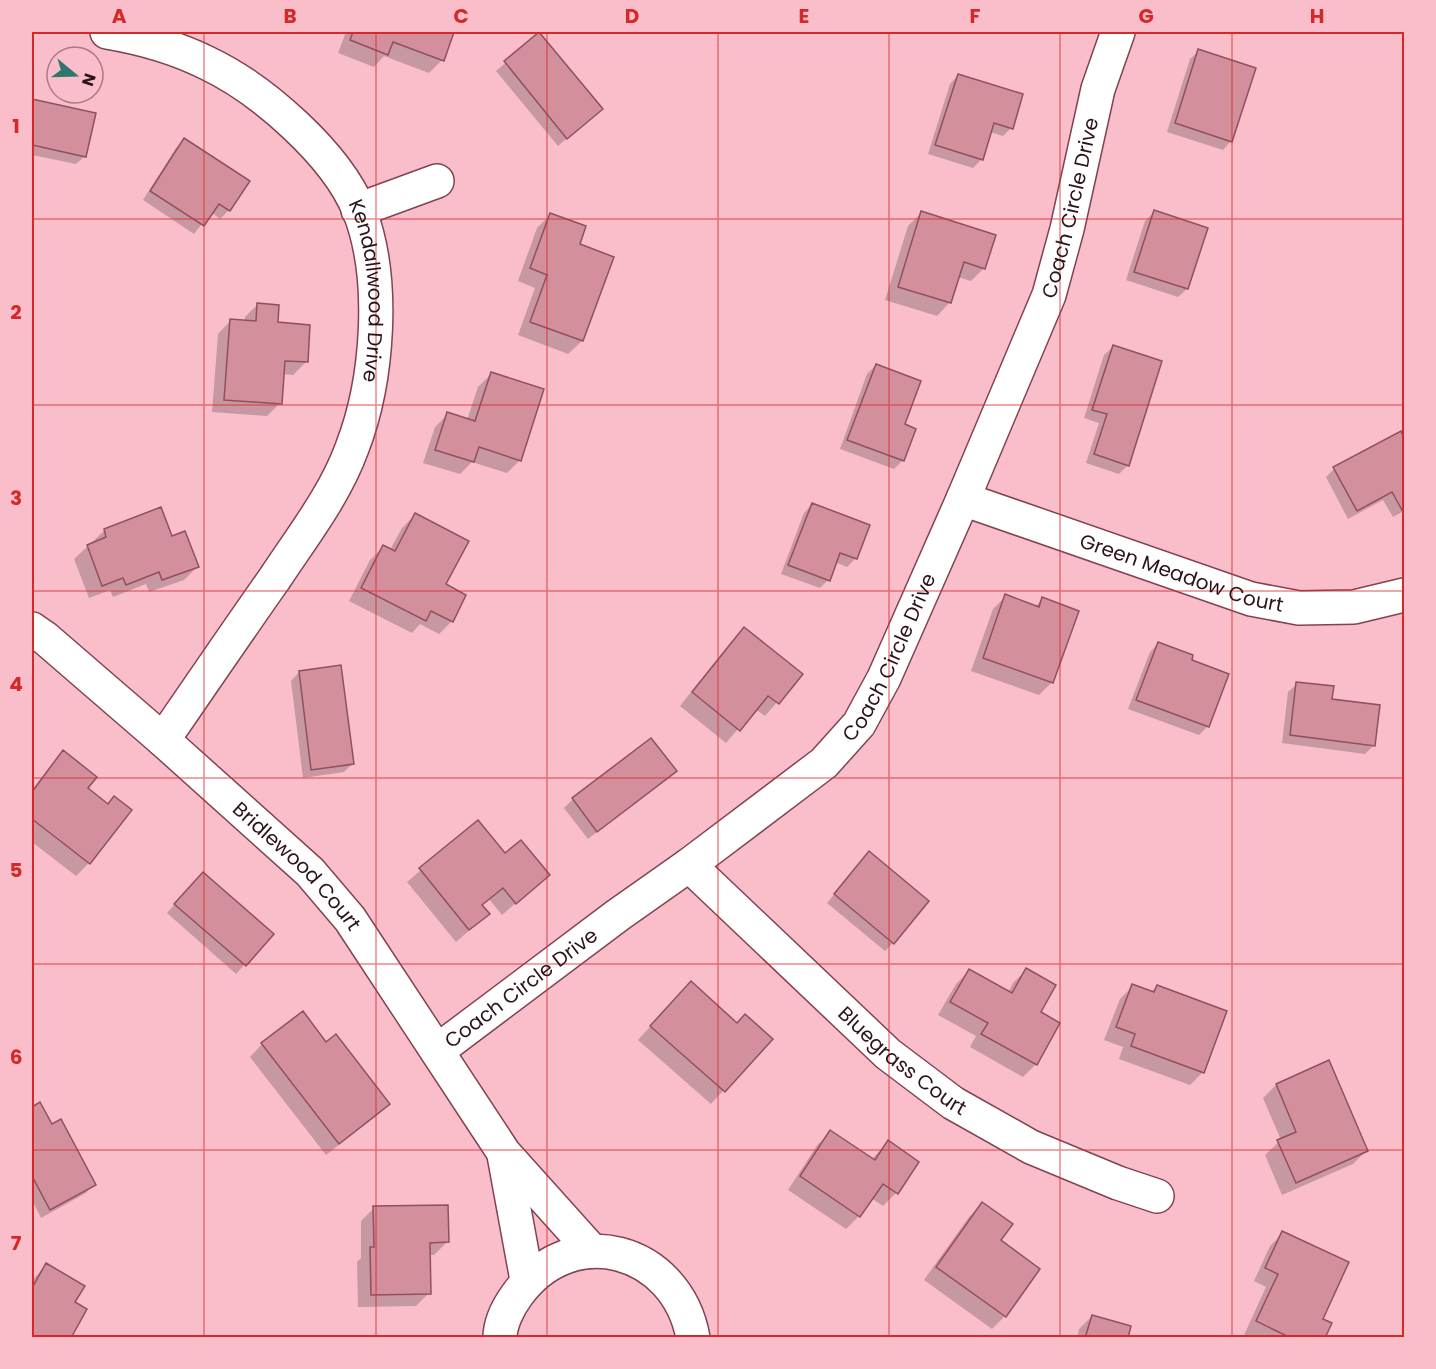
<svg xmlns="http://www.w3.org/2000/svg" width="1436" height="1369" viewBox="0 0 1436 1369" font-family="Poppins,sans-serif">
	<style>
		.shadow { fill: #0003 }
		.building { fill: #d48f9d; stroke: #90505f; stroke-width: 1.5 }
		.lines { fill: none; stroke-linecap: round; stroke-linejoin: round }
		.minor-casing { stroke: #814352; stroke-width: 36 }
		.minor { stroke: #fff; stroke-width: 33 }
		.grid { fill: none; stroke: #d62828; stroke-width: 1.5; stroke-opacity: 0.55 }
		.labels { text-anchor: middle; stroke-width: 6; stroke-linejoin: round; paint-order: stroke }
		.street-label { font-size: 20px; fill: #2c1319; stroke: #f9beca }
		.neatline { fill: none; stroke: #d62828; stroke-width: 2 }
		.grid-label { font-size: 20px; text-anchor: middle; font-weight: bold; fill: #d62828 }
	</style>
	<rect width="100%" height="100%" fill="#f9beca"/>
	<g class="shadow">
		<path d="M346,32H453L442,60L429,73L384,56L374,67L338,53Z"/>
		<path d="M539,34L592,117L558,146L496,71Z"/>
		<path d="M1199,51L1231,141L1223,150L1167,132L1190,59Z"/>
		<path d="M958,75L1011,128L1003,136L990,132L981,160L973,168L928,154L950,84Z"/>
		<path d="M32,101L94,115L85,156L76,164L32,155Z"/>
		<path d="M185,140L229,210L220,219L211,212L194,234L143,200L176,148Z"/>
		<path d="M1154,212L1206,229L1187,289L1178,297L1126,280L1145,221Z"/>
		<path d="M921,213L984,268L971,281L958,277L950,302L937,316L885,300L908,226Z"/>
		<path d="M550,215L578,245L612,258L582,341L568,354L518,335L535,288L518,281L537,228Z"/>
		<path d="M258,304L276,324L306,362L293,375L282,374L280,403L267,416L212,412L218,334L231,320L245,322V317Z"/>
		<path d="M1113,347L1128,465L1119,474L1086,463L1099,423L1084,418L1104,355Z"/>
		<path d="M876,365L903,425V460L894,469L840,449L867,374Z"/>
		<path d="M491,374L520,460L507,473L472,462L460,474L423,463L435,427L448,414L467,420L478,387Z"/>
		<path d="M1400,433L1404,442V511L1393,517L1383,500L1348,519L1326,477L1334,469Z"/>
		<path d="M812,504L856,558L847,567L835,562L828,580L820,588L781,574L804,513Z"/>
		<path d="M415,515L444,585L452,621L439,634L420,624L412,633L349,601L370,560L383,547L390,550L402,528Z"/>
		<path d="M105,530L171,537L197,567L184,580L149,592L146,584L113,597L110,590L89,598L74,559Z"/>
		<path d="M1006,596L1035,607L1042,599L1052,682L1039,695L971,671L993,609Z"/>
		<path d="M744,629L801,675L765,716L755,709L726,743L680,706L731,642Z"/>
		<path d="M1158,644L1190,661L1208,726L1199,735L1128,709L1150,652Z"/>
		<path d="M299,672L352,764L344,772L303,778L291,681Z"/>
		<path d="M1297,684L1330,700L1374,745L1365,754L1282,743L1288,692Z"/>
		<path d="M63,752L86,789L107,805L114,798L129,810L89,863L76,876L32,842V790L51,765Z"/>
		<path d="M675,771L588,839L564,808L573,799Z"/>
		<path d="M477,822L505,856L548,875L502,915L489,899L481,906L488,914L456,942L407,882Z"/>
		<path d="M861,862L893,943L885,951L827,903Z"/>
		<path d="M194,882L272,934L236,974L167,913Z"/>
		<path d="M1026,970L1039,1013L1036,1064L1023,1077L970,1047L976,1036L938,1015L956,984L969,971L1008,993L1013,983Z"/>
		<path d="M1133,986L1151,992L1157,986L1203,1072L1190,1085L1119,1059L1123,1047L1104,1040L1120,999Z"/>
		<path d="M678,996L771,1039L711,1104L638,1040Z"/>
		<path d="M262,1044H326L388,1104L375,1117L326,1155L250,1057Z"/>
		<path d="M1276,1085L1366,1151L1353,1164L1282,1195L1265,1155L1281,1140L1263,1098Z"/>
		<path d="M40,1104L51,1126L94,1184L86,1193L41,1218L32,1200V1109Z"/>
		<path d="M831,1132L872,1159L888,1142L917,1162L896,1193L883,1206L871,1198L859,1216L846,1229L788,1190L818,1144Z"/>
		<path d="M982,1204L999,1240L1005,1316L992,1329L924,1280L969,1217Z"/>
		<path d="M374,1208L447,1242L434,1255H428L429,1293L416,1306L358,1307L357,1262L361,1258V1221Z"/>
		<path d="M1283,1233L1321,1320L1323,1338H1250L1244,1335L1266,1287L1254,1281L1270,1246Z"/>
		<path d="M46,1265L69,1338H32V1281Z"/>
		<path d="M1092,1316L1126,1338H1077L1079,1329Z"/>
	</g>
	<g class="building">
		<path d="M353,32H454L444,61L393,42L388,55L350,40Z"/>
		<path d="M539,32L603,109L567,139L504,61Z"/>
		<path d="M1198,49L1256,68L1232,142L1175,123Z"/>
		<path d="M958,74L1023,94L1013,129L994,123L983,160L935,145Z"/>
		<path d="M32,99L96,113L86,157L32,145Z"/>
		<path d="M184,138L250,181L230,211L219,204L204,226L150,191Z"/>
		<path d="M1154,210L1208,228L1188,289L1134,272Z"/>
		<path d="M921,211L996,235L985,269L964,262L951,303L898,287Z"/>
		<path d="M550,213L586,226L580,244L614,257L583,341L530,322L547,275L530,268Z"/>
		<path d="M257,303L279,305L278,322L310,325L308,362L285,361L282,404L224,400L230,319L256,321Z"/>
		<path d="M1113,345L1162,361L1129,466L1094,454L1107,414L1092,410Z"/>
		<path d="M876,364L921,381L905,424L916,429L904,461L847,440Z"/>
		<path d="M491,372L544,389L521,461L479,447L474,462L435,450L447,412L475,421Z"/>
		<path d="M1401,431L1404,439V508L1402,510L1392,492L1357,511L1333,467Z"/>
		<path d="M812,503L870,525L857,559L840,553L830,581L788,565Z"/>
		<path d="M161,507L172,536L185,531L199,567L162,580L159,572L126,585L123,578L102,586L87,545L106,537L104,529Z"/>
		<path d="M415,513L469,541L446,584L466,595L453,622L431,611L426,621L361,588L383,545L395,551Z"/>
		<path d="M1005,594L1039,607L1042,597L1079,611L1053,683L983,658Z"/>
		<path d="M744,627L803,674L779,704L768,696L740,731L692,692Z"/>
		<path d="M1158,642L1193,655L1192,660L1229,674L1209,727L1136,700Z"/>
		<path d="M341,665L354,764L311,770L299,671Z"/>
		<path d="M1296,682L1334,686L1332,699L1380,705L1375,746L1290,735Z"/>
		<path d="M651,738L677,771L597,832L572,798Z"/>
		<path d="M63,750L97,777L88,788L108,804L114,796L132,810L90,864L32,819V792Z"/>
		<path d="M478,820L505,853L521,840L550,875L516,904L503,888L482,905L490,914L469,930L419,868Z"/>
		<path d="M869,851L929,901L894,944L834,894Z"/>
		<path d="M203,872L274,934L246,966L174,904Z"/>
		<path d="M1026,968L1056,985L1041,1012L1060,1023L1037,1065L981,1034L988,1023L950,1002L969,969L1012,993Z"/>
		<path d="M691,981L737,1023L745,1014L773,1039L725,1092L650,1026Z"/>
		<path d="M1132,984L1154,992L1157,985L1227,1011L1204,1073L1131,1046L1135,1034L1116,1027Z"/>
		<path d="M303,1011L326,1042L336,1034L390,1104L339,1144L261,1043Z"/>
		<path d="M1329,1060L1368,1151L1296,1183L1277,1140L1296,1132L1276,1084Z"/>
		<path d="M40,1102L52,1124L61,1119L96,1185L50,1210L32,1176V1107Z"/>
		<path d="M830,1130L875,1160L888,1140L919,1162L898,1194L883,1184L860,1217L800,1176Z"/>
		<path d="M982,1202L1013,1224L1001,1240L1040,1269L1006,1317L936,1267Z"/>
		<path d="M448,1205L449,1242L430,1243L431,1294L371,1295L370,1247H374L373,1206Z"/>
		<path d="M1282,1231L1349,1262L1323,1319L1332,1323L1325,1338H1291L1256,1321L1278,1274L1265,1268Z"/>
		<path d="M46,1263L85,1286L75,1302L87,1309L71,1338H32V1288Z"/>
		<path d="M1092,1315L1131,1326L1128,1338H1085Z"/>
	</g>
	<g class="lines">
		<defs>
			<g id="minor">
				<path id="s1" d="M107,32C142,38 175,47 207,63C262,89 336,154 359,210C386,278 378,381 352,448C335,495 302,537 275,578C237,632 200,686 163,740"/>
				<path d="M358,210L437,181"/>
				<path id="s2" d="M963,499L1251,599L1299,608L1354,607L1404,595"/>
				<path id="s3" d="M32,629L45,638L163,740L310,872L350,919L504,1153L592,1251"/>
				<path id="s4" d="M689,865L888,1054L953,1103L1031,1147L1118,1183L1157,1196"/>
				<path id="s5" d="M437,1051L618,915L689,865L824,763L859,724L884,678L963,499L1049,295L1067,229L1098,89L1118,32"/>
				<path d="M504,1155L527,1280"/>
				<path d="M500,1338C500,1323 509,1306 517,1295C571,1219 677,1248 693,1338"/>
			</g>
		</defs>
		<use href="#minor" class="minor-casing"/>
		<use href="#minor" class="minor"/>
	</g>
	<path class="grid" d="M204,32V1338M376,32V1338M547,32V1338M718,32V1338M889,32V1338M1060,32V1338M1232,32V1338M32,219H1404M32,405H1404M32,591H1404M32,778H1404M32,964H1404M32,1150H1404"/>
	<g class="labels">
		<g class="street-label">
			<text dy="7" stroke="none"><textPath href="#s5" startOffset="1094">Coach Circle Drive</textPath></text>
			<text dy="7" stroke="none"><textPath href="#s1" startOffset="402">Kendallwood Drive</textPath></text>
			<text dy="7" stroke="none"><textPath href="#s2" startOffset="231">Green Meadow Court</textPath></text>
			<text dy="7" stroke="none"><textPath href="#s5" startOffset="608">Coach Circle Drive</textPath></text>
			<text dy="7" stroke="none"><textPath href="#s3" startOffset="356">Bridlewood Court</textPath></text>
			<text dy="7" stroke="none"><textPath href="#s5" startOffset="105">Coach Circle Drive</textPath></text>
			<text dy="7" stroke="none"><textPath href="#s4" startOffset="290">Bluegrass Court</textPath></text>
		</g>
	</g>
	<rect width="1436" height="1369" fill="none" stroke="#f9beca" stroke-width="66"/>
	<g transform="translate(75 75) rotate(109)"><circle r="28" fill="#f9beca" stroke="#a77a83" stroke-width="1.5"/>
	<path d="M0-4.5L10 22L0 15L-10 22Z" fill="#2f766f"/>
	<text y="-9" font-size="16" font-weight="bold" text-anchor="middle" fill="#2c1319">N</text>
	</g>
	<rect x="33" y="33" width="1370" height="1303" class="neatline"/>
	<g class="grid-label">
		<text x="119" y="23">A</text>
		<text x="290" y="23">B</text>
		<text x="461" y="23">C</text>
		<text x="632" y="23">D</text>
		<text x="804" y="23">E</text>
		<text x="975" y="23">F</text>
		<text x="1146" y="23">G</text>
		<text x="1317" y="23">H</text>
		<text x="16" y="133">1</text>
		<text x="16" y="319">2</text>
		<text x="16" y="505">3</text>
		<text x="16" y="691">4</text>
		<text x="16" y="877">5</text>
		<text x="16" y="1064">6</text>
		<text x="16" y="1250">7</text>
	</g>
</svg>
